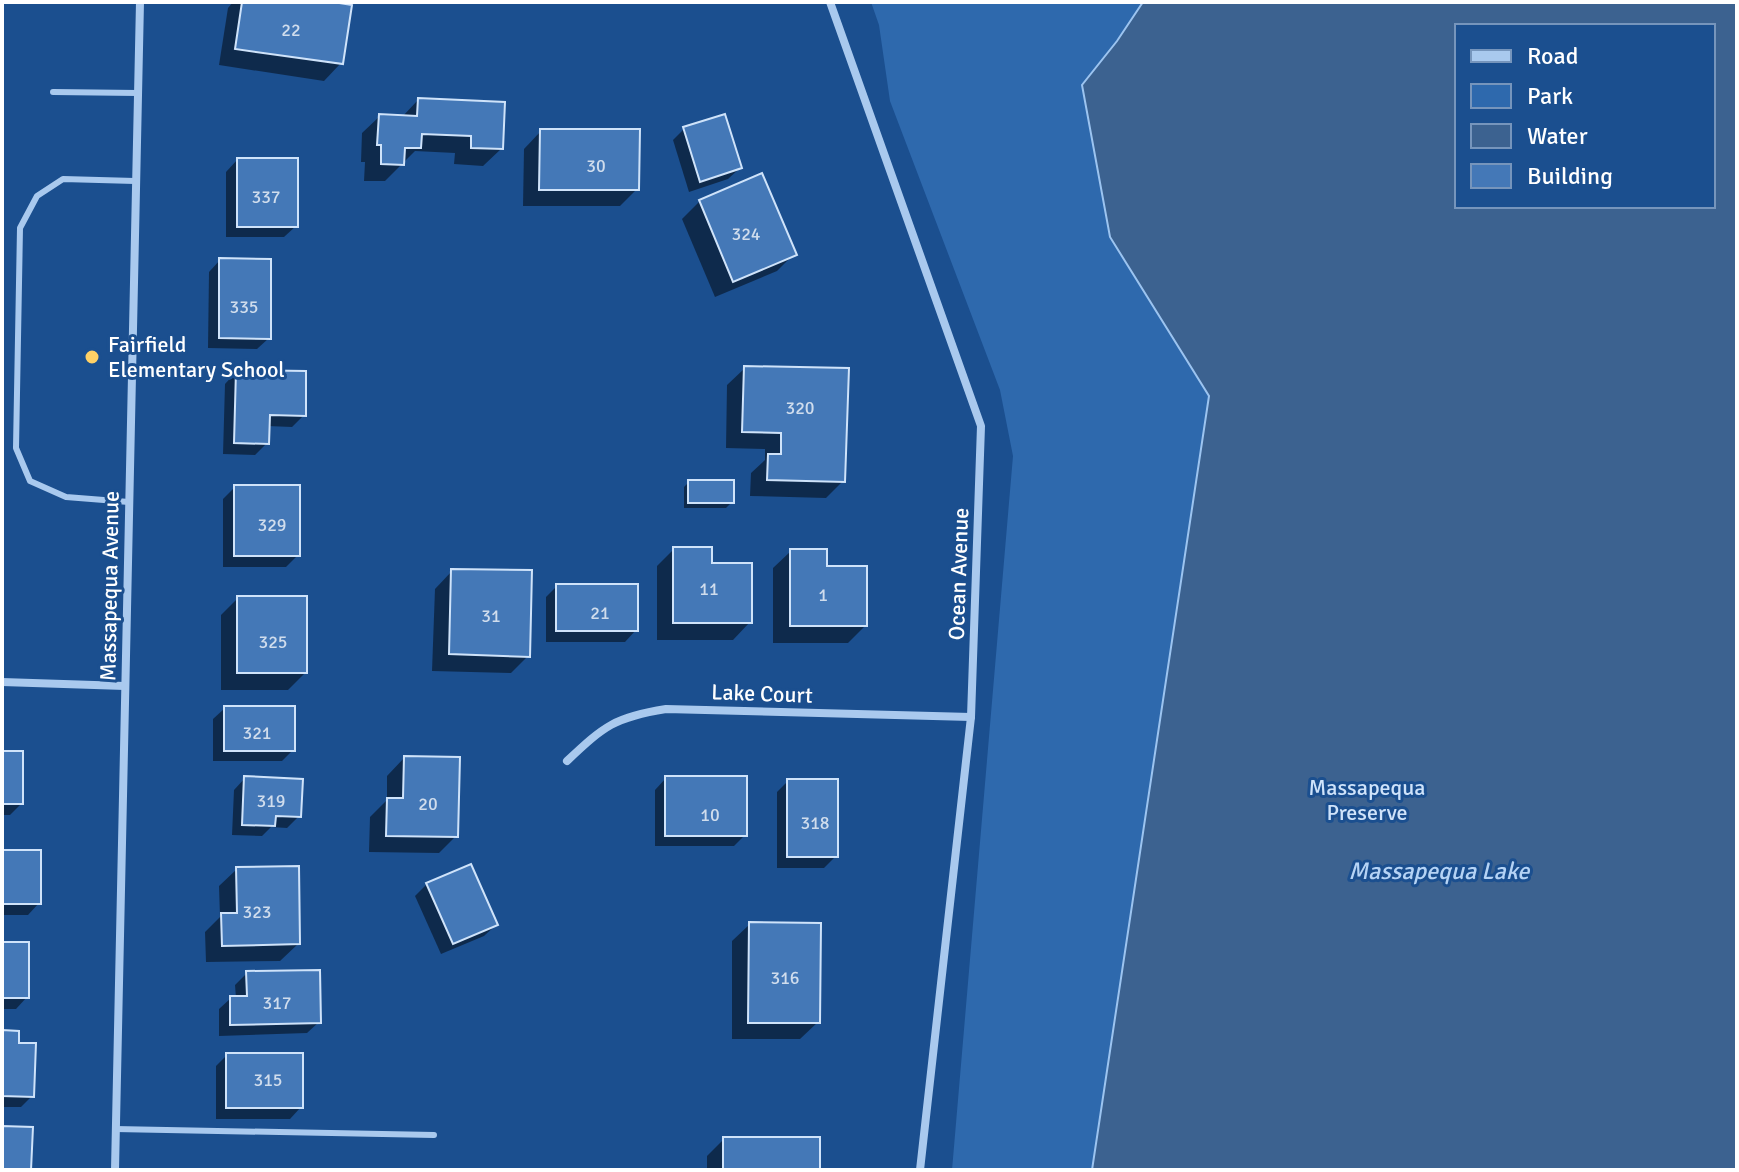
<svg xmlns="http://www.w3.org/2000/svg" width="1739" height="1172" viewBox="0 0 1739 1172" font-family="Signika,sans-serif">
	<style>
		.green { fill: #2e69ad; fill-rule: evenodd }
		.water { fill: #3c6290; stroke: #9cc4f0; stroke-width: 2; fill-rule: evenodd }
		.shadow { fill: #0007 }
		.building { fill: #4478b7; stroke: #cfe3fa; stroke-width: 2 }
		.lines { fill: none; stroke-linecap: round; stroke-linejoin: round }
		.lane { stroke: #a9c9ee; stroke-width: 6 }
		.street { stroke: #a9c9ee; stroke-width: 8 }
		.poi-dot { fill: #ffd166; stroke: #1b4f8f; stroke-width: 3 }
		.labels { text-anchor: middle; stroke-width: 6; stroke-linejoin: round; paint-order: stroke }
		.number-label { font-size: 18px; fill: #d0dded }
		.poi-label { font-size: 22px; fill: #fff; stroke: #1b4f8f; text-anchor: start }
		.street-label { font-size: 22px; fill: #fff; stroke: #1b4f8f }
		.park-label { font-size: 22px; fill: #cfe3fa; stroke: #1b4f8f }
		.water-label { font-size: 24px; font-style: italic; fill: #b5d3f5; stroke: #1b4f8f }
	</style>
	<rect width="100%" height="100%" fill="#1b4f8f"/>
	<path class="green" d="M871,2H1737V1170H952L1013,456L1000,390L890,101L879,25ZM1457,26H1713V206H1457Z"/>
	<path class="water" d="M1143,2H1737V1170H1092L1209,396L1110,237L1082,85L1117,41ZM1457,26H1713V206H1457Z"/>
	<g class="shadow">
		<path d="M233,2H320L341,63L324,81L219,65L228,8Z"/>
		<path d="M418,100L501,149L483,166L454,164L455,153L415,151L385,181H364L365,162H361L362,133L380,116L402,117Z"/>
		<path d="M684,129L740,168L728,179L689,192L673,140Z"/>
		<path d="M541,131L637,189L620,206H523L524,149Z"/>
		<path d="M237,160L296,226L284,237H226V172Z"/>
		<path d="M700,201L794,254L777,271L715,297L682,219Z"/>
		<path d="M220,260L269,338L257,349L208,348L209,272Z"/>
		<path d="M745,368L843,481L826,498L750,496L751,473L765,460V449L726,448L727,385Z"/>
		<path d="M236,372L304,415L292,427L267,426V443L255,455L223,454L225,384Z"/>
		<path d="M689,482L732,502L726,508H684V487Z"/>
		<path d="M235,487L298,555L286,567H223V499Z"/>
		<path d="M674,549L710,565L750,622L733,640H657V566Z"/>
		<path d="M791,551L825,568L865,626L848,643H773V568Z"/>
		<path d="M452,571L528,656L511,673L432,671L435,589Z"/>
		<path d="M557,586L636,630L625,642H546V597Z"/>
		<path d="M238,598L305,673L288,690H221V615Z"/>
		<path d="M225,708L293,750L282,761H213V719Z"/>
		<path d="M2,753L21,804L10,815H2Z"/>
		<path d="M404,758L456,836L439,853L369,852L370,817L387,800V776Z"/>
		<path d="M245,778L299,816L287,828L271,827L262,836L232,835L234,790Z"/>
		<path d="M666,778L745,835L734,846H655V790Z"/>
		<path d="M788,781L836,856L824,868H777V792Z"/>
		<path d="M2,852L39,903L28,915H2Z"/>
		<path d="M237,869L298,944L280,961L206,962L205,932L220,917L219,886Z"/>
		<path d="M427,884L496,925L484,936L441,954L415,896Z"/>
		<path d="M750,924L818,1022L800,1039H732V941Z"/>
		<path d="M2,944L27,997L16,1009H2Z"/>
		<path d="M247,973L319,1022L307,1033L219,1036V1009L231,998H236L235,985Z"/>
		<path d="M2,1032L17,1045L32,1096L21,1107H2Z"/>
		<path d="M227,1055L301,1107L290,1119H216V1066Z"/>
		<path d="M724,1139L818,1170H707V1156Z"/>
	</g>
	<g class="building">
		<path d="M242,2H333L352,5L343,64L235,49Z"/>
		<path d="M418,98L505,102L503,149L471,148V136L422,134L421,148H405L404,165L381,164V145H377L379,114L417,116Z"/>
		<path d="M725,114L742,168L700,182L683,127Z"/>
		<path d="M540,129H640L639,190H539Z"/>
		<rect x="237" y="158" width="61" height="69"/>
		<path d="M762,173L797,255L733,282L699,200Z"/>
		<path d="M219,258L271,259V339L219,338Z"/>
		<path d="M744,366L849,368L845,482L767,480L768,454H781V433L742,432Z"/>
		<path d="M236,370L306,371V416L270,415L269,444L234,443Z"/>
		<rect x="688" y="480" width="46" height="23"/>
		<rect x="234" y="485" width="66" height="71"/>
		<path d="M673,547H712V563H752V623H673Z"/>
		<path d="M790,549H827V566H867V626H790Z"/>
		<path d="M451,569L532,570L530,657L449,654Z"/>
		<rect x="556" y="584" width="82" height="47"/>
		<rect x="237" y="596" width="70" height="77"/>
		<rect x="224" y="706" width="71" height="45"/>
		<rect x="2" y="751" width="21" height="53"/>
		<path d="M404,756L460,757L458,837L386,836L387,798H403Z"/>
		<path d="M244,776L303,779L301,817L276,816L275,826L242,825Z"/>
		<rect x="665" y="776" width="82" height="60"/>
		<rect x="787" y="779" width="51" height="78"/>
		<rect x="2" y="850" width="39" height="54"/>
		<path d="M471,864L498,925L453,944L426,883Z"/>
		<path d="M299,866L300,944L222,946L221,913H237L236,867Z"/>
		<path d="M749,922L821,923L820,1023H748Z"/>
		<rect x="2" y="942" width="27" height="56"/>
		<path d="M320,970L321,1023L230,1025V996H247L246,971Z"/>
		<path d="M2,1030L19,1031V1043H36L34,1097L2,1096Z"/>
		<rect x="226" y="1053" width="77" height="55"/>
		<path d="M2,1126L33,1127L31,1170H2Z"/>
		<rect x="723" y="1137" width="97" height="33"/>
	</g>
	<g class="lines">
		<g class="lane">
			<path d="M53,92L138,93"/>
			<path d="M129,502L66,497L30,481L16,448L20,228L37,196L63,179L135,181"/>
			<path d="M115,1129L434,1135"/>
		</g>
		<g class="street">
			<path d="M830,2L981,426L971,717L920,1170"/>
			<path d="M2,682L125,686"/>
			<path d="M567,761C604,726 615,717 666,709L971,717"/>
			<path d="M115,1170L140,2"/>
		</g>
	</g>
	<circle class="poi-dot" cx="92" cy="357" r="8"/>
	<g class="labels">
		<g class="number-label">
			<text x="291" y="36">22</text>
			<text x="596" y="172">30</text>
			<text x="266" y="203">337</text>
			<text x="746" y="240">324</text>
			<text x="244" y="313">335</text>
			<text x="800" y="414">320</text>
			<text x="272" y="531">329</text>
			<text x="709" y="595">11</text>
			<text x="823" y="601">1</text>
			<text x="600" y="619">21</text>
			<text x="491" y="622">31</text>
			<text x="273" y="648">325</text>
			<text x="257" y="739">321</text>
			<text x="271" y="807">319</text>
			<text x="428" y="810">20</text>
			<text x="710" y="821">10</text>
			<text x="815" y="829">318</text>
			<text x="257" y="918">323</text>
			<text x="785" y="984">316</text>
			<text x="277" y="1009">317</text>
			<text x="268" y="1086">315</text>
		</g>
		<g class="poi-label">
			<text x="108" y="352">Fairfield<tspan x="108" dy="25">Elementary School</tspan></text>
		</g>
		<g class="street-label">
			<text transform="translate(958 574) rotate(-88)" y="8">Ocean Avenue</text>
			<text transform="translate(109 586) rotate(-89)" y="8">Massapequa Avenue</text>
			<text transform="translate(762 693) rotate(2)" y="8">Lake Court</text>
		</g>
		<g class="park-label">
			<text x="1367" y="795">Massapequa<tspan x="1367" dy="25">Preserve</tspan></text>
		</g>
		<g class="water-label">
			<text x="1439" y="879">Massapequa Lake</text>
		</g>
	</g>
	<rect width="1739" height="1172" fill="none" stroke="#ffffff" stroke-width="8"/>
	<rect x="1455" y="24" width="260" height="184" fill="#1b4f8f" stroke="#7695bc" stroke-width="2"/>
	<rect x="1471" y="50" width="40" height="12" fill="#a9c9ee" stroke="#7695bc" stroke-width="2"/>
	<text x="1527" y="64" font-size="24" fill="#ffffff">Road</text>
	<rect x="1471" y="84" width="40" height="24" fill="#2e69ad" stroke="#7695bc" stroke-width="2"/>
	<text x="1527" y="104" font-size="24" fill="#ffffff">Park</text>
	<rect x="1471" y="124" width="40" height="24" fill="#3c6290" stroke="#7695bc" stroke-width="2"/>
	<text x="1527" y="144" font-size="24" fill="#ffffff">Water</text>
	<rect x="1471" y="164" width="40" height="24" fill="#4478b7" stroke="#7695bc" stroke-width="2"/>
	<text x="1527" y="184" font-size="24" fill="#ffffff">Building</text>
</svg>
